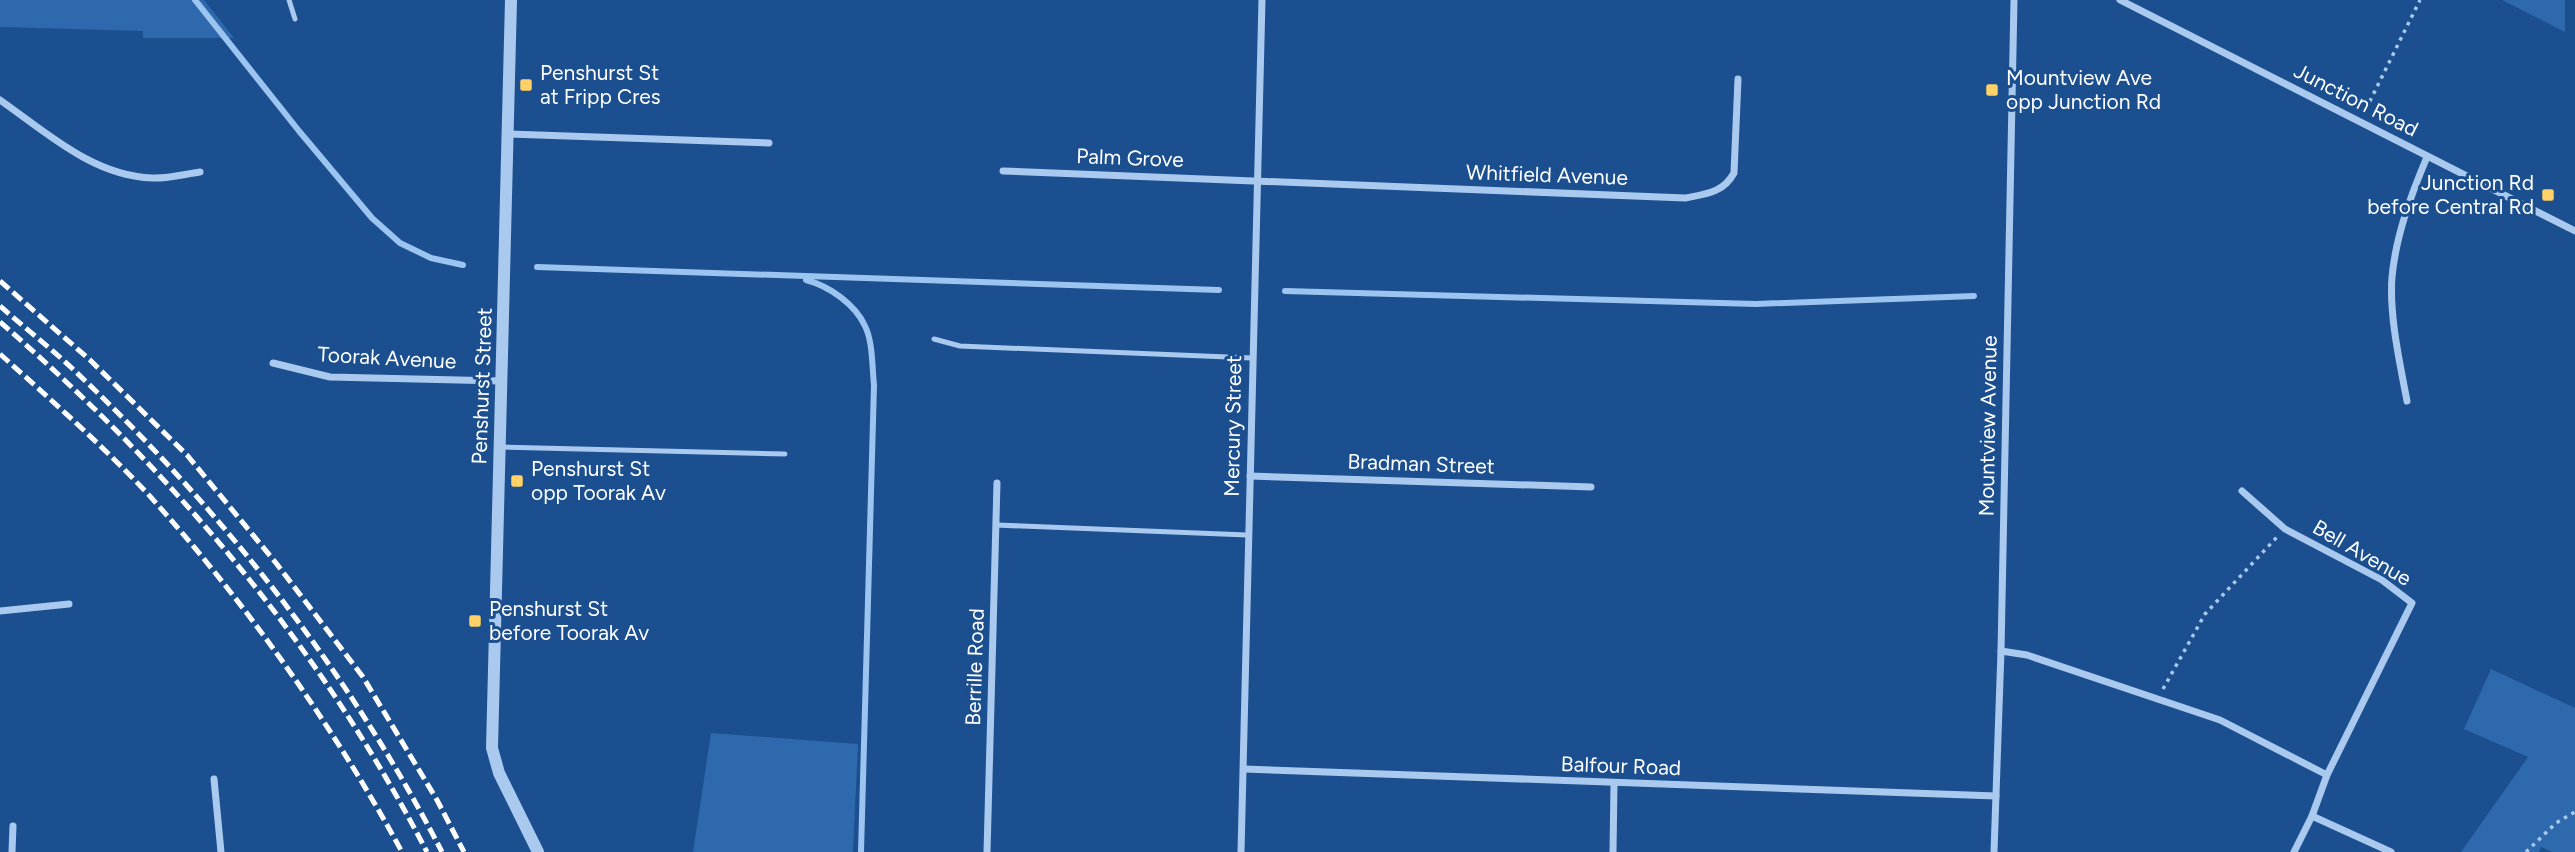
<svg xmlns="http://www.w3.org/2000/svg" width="2575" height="852" viewBox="0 0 2575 852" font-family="Figtree,sans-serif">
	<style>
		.green { fill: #2e69ad }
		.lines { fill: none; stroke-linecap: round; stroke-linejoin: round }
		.stream { stroke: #9cc4f0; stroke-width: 6 }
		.path { stroke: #a9c9ee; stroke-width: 3.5; stroke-dasharray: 3.5 5; stroke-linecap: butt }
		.service { stroke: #a9c9ee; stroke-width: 5 }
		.minor { stroke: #a9c9ee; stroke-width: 7 }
		.tertiary { stroke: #a9c9ee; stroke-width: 12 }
		.rail { stroke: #fff; stroke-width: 5; stroke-dasharray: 12 5; stroke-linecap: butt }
		.poi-dot { fill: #ffd166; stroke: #1b4f8f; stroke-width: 2.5 }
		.labels { text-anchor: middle; stroke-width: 6; stroke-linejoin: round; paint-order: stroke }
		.poi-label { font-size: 21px; fill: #fff; stroke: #1b4f8f; text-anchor: start }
		.street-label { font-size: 21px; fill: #fff; stroke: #1b4f8f }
	</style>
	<rect width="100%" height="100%" fill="#1b4f8f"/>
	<g class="green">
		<path d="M0,0H204L234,38H143V31L0,27Z"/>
		<path d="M2502,0H2565V32Z"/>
		<path d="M2491,669L2575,708V852H2552L2541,847L2539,852H2461L2528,757L2464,729Z"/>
		<path d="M711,733L858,744L853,852H693Z"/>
	</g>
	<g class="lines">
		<g class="stream">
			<path d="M195,0L299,131L372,218L400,243L431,258L463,265"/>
			<path d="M537,267L1219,290"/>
			<path d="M806,280C829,286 855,304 865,326C873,342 872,367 874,385L861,852"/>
			<path d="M1285,291L1756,304L1974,296"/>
		</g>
		<g class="path">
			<path d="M2366,109L2420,0"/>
			<path d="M2163,689L2205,614L2277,537"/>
			<path d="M2526,852L2556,823L2575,812"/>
		</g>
		<g class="service">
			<path d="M289,0L295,19"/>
			<path d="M934,339L960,346L1252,358"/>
			<path d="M500,447L785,454"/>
			<path d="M996,525L1247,535"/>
		</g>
		<g class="minor">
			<path d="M2120,0L2575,231"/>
			<path d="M0,100C46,132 93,176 152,178C167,179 185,174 200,172"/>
			<path d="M509,134L769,143"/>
			<path d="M1003,171L1685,198C1706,194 1723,193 1734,173L1738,79"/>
			<path d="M273,363L330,377L501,381"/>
			<path d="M2407,401C2400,364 2389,315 2392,277C2396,235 2411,195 2427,157"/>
			<path d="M1250,476L1591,487"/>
			<path d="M2242,491L2285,529L2382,580L2412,603L2327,775L2312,816L2294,852"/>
			<path d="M0,611L69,604"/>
			<path d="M2001,651L2027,655L2220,720L2327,775"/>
			<path d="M1244,769L1996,796"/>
			<path d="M214,779L221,852"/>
			<path d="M2312,816L2391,852"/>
			<path d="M12,852L13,826"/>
			<path d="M987,852L997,483"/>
			<path d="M1241,852L1262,0"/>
			<path d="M1613,852L1614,784"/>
			<path d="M1994,852L2001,651L2014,0"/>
		</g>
		<path class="tertiary" d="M511,0L492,748L499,773L538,852"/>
		<g class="rail">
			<path d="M0,281L90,360L187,455L276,563L363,677L437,800L464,852"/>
			<path d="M0,306C25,328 52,349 76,372C223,511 350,673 442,852"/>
			<path d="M0,322C175,474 320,646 427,852"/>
			<path d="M0,354C50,399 101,444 147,493C244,600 333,725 402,852"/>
		</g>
	</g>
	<g class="poi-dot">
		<rect x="519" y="78" width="14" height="14" rx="3.5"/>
		<rect x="1985" y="83" width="14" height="14" rx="3.5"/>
		<rect x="2541" y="188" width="14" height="14" rx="3.5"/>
		<rect x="510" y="474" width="14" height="14" rx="3.5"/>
		<rect x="468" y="614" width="14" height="14" rx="3.5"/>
	</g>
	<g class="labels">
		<g class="poi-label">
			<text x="540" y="80">Penshurst St<tspan x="540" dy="24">at Fripp Cres</tspan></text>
			<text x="2006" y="85">Mountview Ave<tspan x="2006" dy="24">opp Junction Rd</tspan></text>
			<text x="2534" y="190" text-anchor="end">Junction Rd<tspan x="2534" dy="24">before Central Rd</tspan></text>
			<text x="531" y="476">Penshurst St<tspan x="531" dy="24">opp Toorak Av</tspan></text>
			<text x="489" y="616">Penshurst St<tspan x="489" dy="24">before Toorak Av</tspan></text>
		</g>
		<g class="street-label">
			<text transform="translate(2356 100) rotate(27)" y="7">Junction Road</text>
			<text transform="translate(1130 158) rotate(2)" y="7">Palm Grove</text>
			<text transform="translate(1547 175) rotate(2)" y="7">Whitfield Avenue</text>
			<text transform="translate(387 358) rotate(3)" y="7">Toorak Avenue</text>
			<text transform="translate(482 386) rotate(-88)" y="7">Penshurst Street</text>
			<text transform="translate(1233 426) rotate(-89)" y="7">Mercury Street</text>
			<text transform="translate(1988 426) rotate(-89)" y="7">Mountview Avenue</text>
			<text transform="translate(1421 464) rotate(2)" y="7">Bradman Street</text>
			<text transform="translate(2362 553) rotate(30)" y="7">Bell Avenue</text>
			<text transform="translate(975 667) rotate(-88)" y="7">Berrille Road</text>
			<text transform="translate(1621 766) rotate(2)" y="7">Balfour Road</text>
		</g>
	</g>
</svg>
